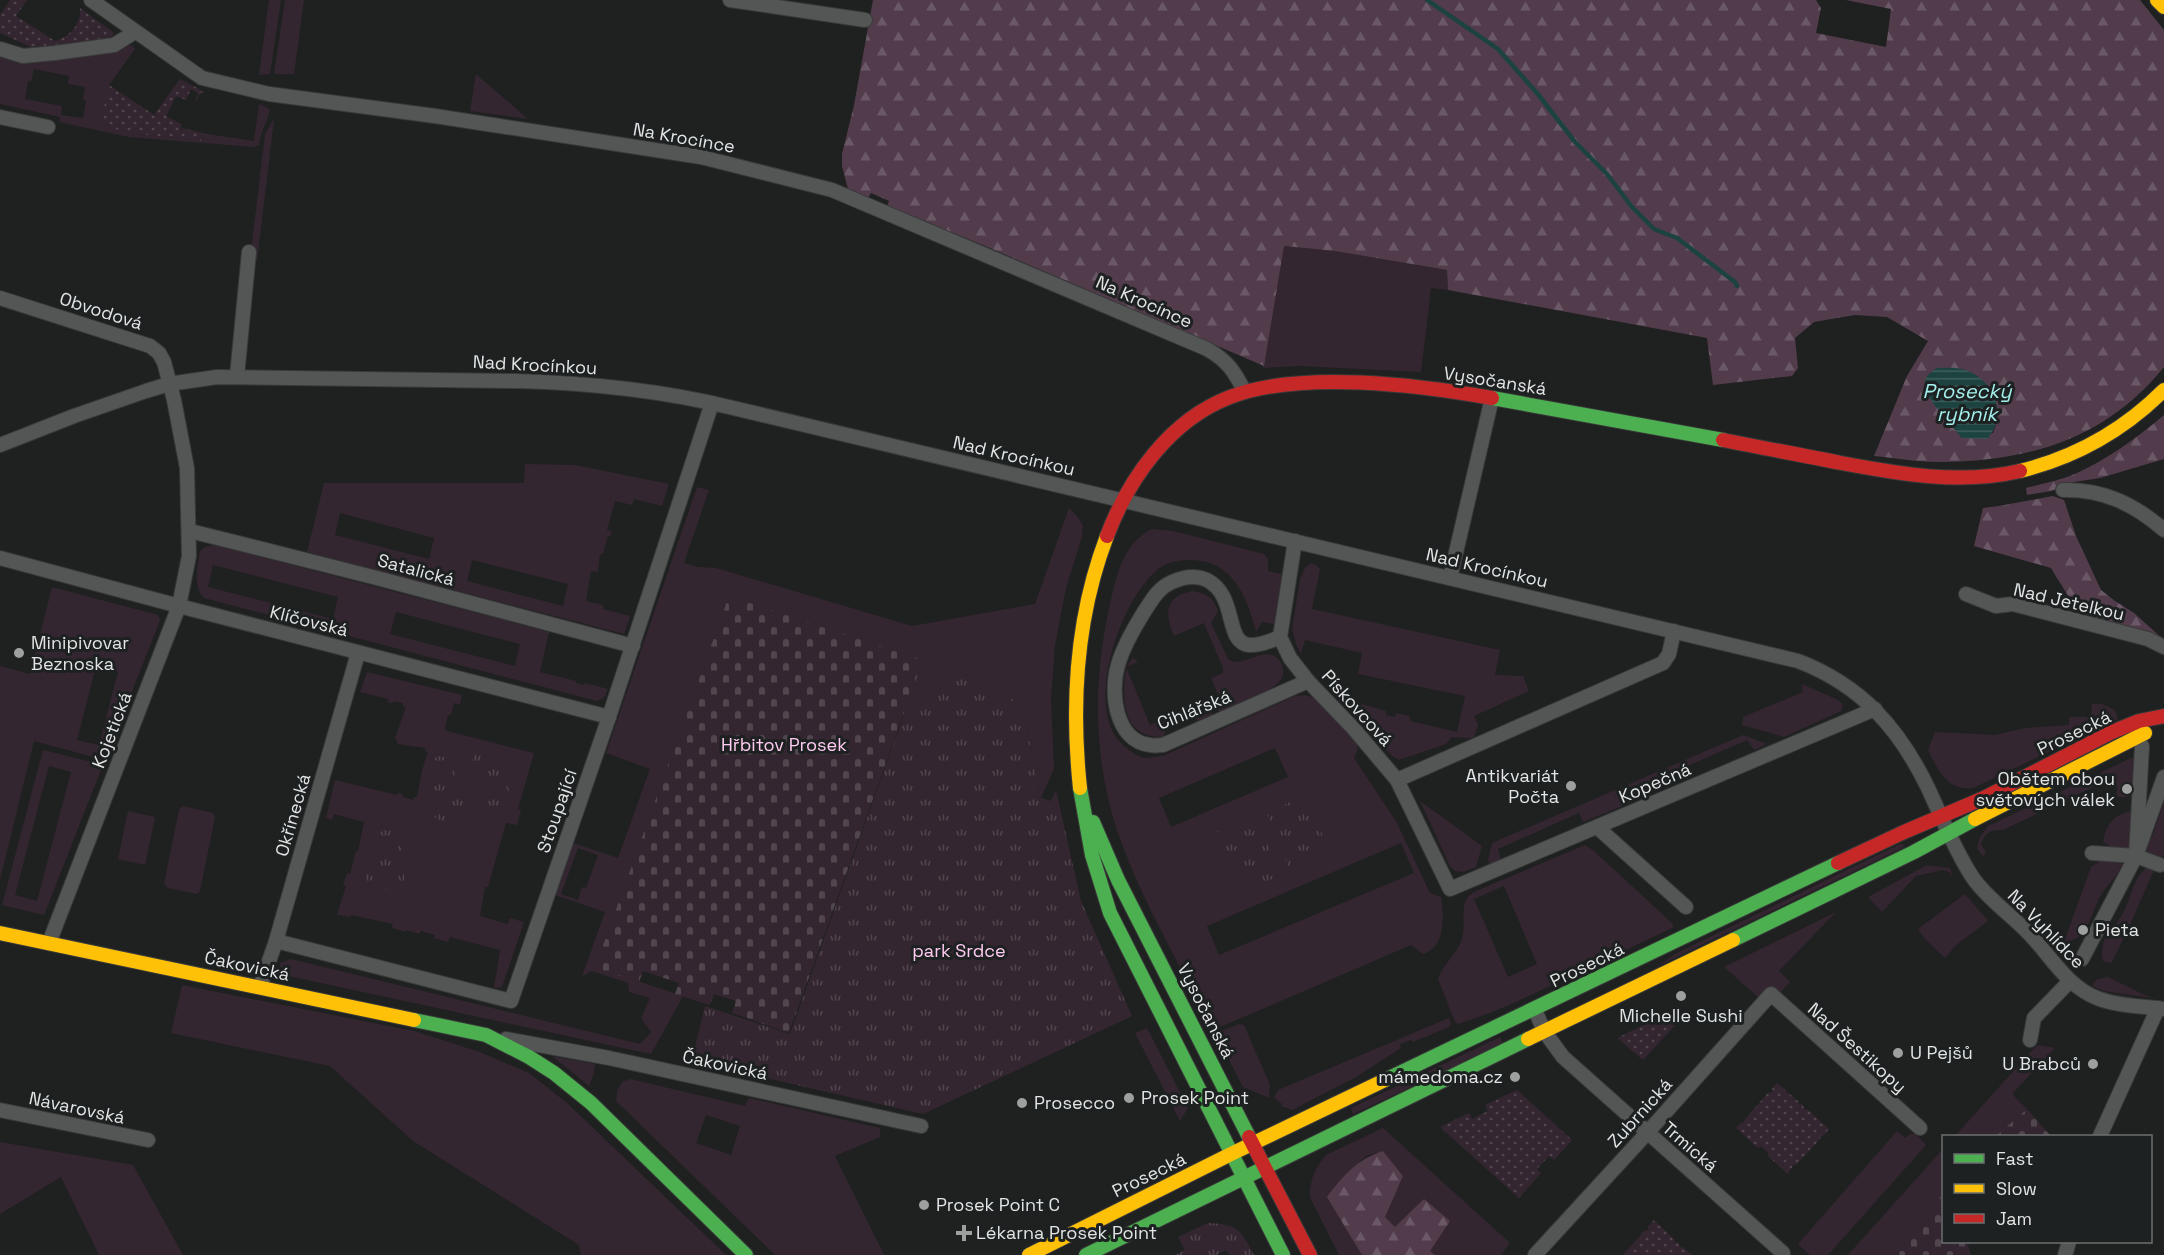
<svg xmlns="http://www.w3.org/2000/svg" width="2164" height="1255" viewBox="0 0 2164 1255" font-family="'Space Grotesk',sans-serif">
	<style>
		.grass { fill: #342630; fill-rule: evenodd }
		.forest { fill: url(#forest-firs); fill-rule: evenodd }
		.cemetery { fill: url(#cemetery-stones) }
		.park { fill: url(#park-tufts) }
		.garden { fill: url(#garden-dots) }
		.water { fill: url(#water-rules) }
		.lines { fill: none; stroke-linecap: round; stroke-linejoin: round }
		.stream { stroke: #1d4341; stroke-width: 4.5 }
		.street-casing { stroke: #383a39; stroke-width: 16 }
		.fast-casing { stroke: #383a39; stroke-width: 16 }
		.slow-casing { stroke: #383a39; stroke-width: 16 }
		.jam-casing { stroke: #383a39; stroke-width: 16 }
		.street { stroke: #545555; stroke-width: 14 }
		.fast { stroke: #4caf50; stroke-width: 14 }
		.slow { stroke: #ffc107; stroke-width: 14 }
		.jam { stroke: #c62828; stroke-width: 14 }
		.poi-dot { fill: #9ea09f; stroke: #1e2121; stroke-width: 2 }
		.labels { text-anchor: middle; stroke-width: 6; stroke-linejoin: round; paint-order: stroke }
		.street-label { font-size: 18px; fill: #e2e5e4; stroke: #1e2121 }
		.poi-label { font-size: 18px; fill: #e2e5e4; stroke: #1e2121; text-anchor: start }
		.park-label { font-size: 18px; fill: #ffcbf1; stroke: #1e2121 }
		.water-label { font-size: 20px; font-style: italic; fill: #a3f0ec; stroke: #1e2121 }
	</style>
	<defs>
		<pattern id="forest-firs" width="22" height="20" patternUnits="userSpaceOnUse" patternTransform="scale(1.5)"><rect width="22" height="20" fill="#523c4c"/><path d="M5 1l3.5 6h-7zM16 11l3.5 6h-7z" fill="#6b5866"/></pattern>
		<pattern id="cemetery-stones" width="16" height="16" patternUnits="userSpaceOnUse" patternTransform="scale(1.5)"><rect width="16" height="16" fill="#342630"/><path d="M2 7V4a2 2 0 0 1 4 0v3zM10 15v-3a2 2 0 0 1 4 0v3z" fill="#51454e"/></pattern>
		<pattern id="park-tufts" width="24" height="20" patternUnits="userSpaceOnUse" patternTransform="scale(1.5)"><rect width="24" height="20" fill="#342630"/><path d="M3 7l-1-3M5 7V3M7 7l1-3M15 17l-1-3M17 17v-4M19 17l1-3" fill="none" stroke="#51454e"/></pattern>
		<pattern id="garden-dots" width="8" height="8" patternUnits="userSpaceOnUse" patternTransform="scale(1.5)"><rect width="8" height="8" fill="#342630"/><path d="M2 2h.1M6 6h.1" fill="none" stroke="#51454e" stroke-width="1.8" stroke-linecap="round"/></pattern>
		<pattern id="water-rules" width="6" height="5" patternUnits="userSpaceOnUse" patternTransform="scale(1.5)"><rect width="6" height="5" fill="#1d4341"/><path d="M0 2.5h6" fill="none" stroke="#3e5e5c"/></pattern>
	</defs>
	<rect width="100%" height="100%" fill="#1f2020"/>
	<g class="grass">
		<path d="M269,0H281L270,74L259,75Z"/>
		<path d="M285,0H304L294,74H274Z"/>
		<path d="M132,45L135,49L109,85L131,133L201,141L207,134L254,141L259,104L270,109C268,122 260,132 259,145L254,147L129,137L59,122L60,117L0,104V54H100ZM34,69L69,76L68,84L85,87L83,100L86,101L83,118L61,115L62,106L25,99L28,81H31Z"/>
		<path d="M476,74L528,119L470,111Z"/>
		<path d="M274,119L257,261L251,251L265,134Z"/>
		<path d="M1283,246L1335,251L1447,270L1448,290L1431,288L1421,372L1299,366L1263,368Z"/>
		<path d="M525,464L575,465L669,484L662,506L634,499L632,505L615,501L607,530L612,531L610,536H608L603,554H600L598,572L591,571L586,601L603,605V609L630,616L624,634L307,552L324,483H524ZM340,513L434,538L429,559L335,535ZM472,560L568,584L563,606L467,581Z"/>
		<path d="M697,487L709,490L684,563L698,567L716,568L912,626L1035,604L1069,508L1078,517L1083,526L1082,537L1066,588L1055,645L1051,699L1054,769L1041,798L1024,714L1013,699L993,697L958,669L595,967L683,996L651,1054L279,974L280,963L291,959L640,1044L651,1032L641,1018L650,998L629,992L628,983L592,971L582,976L605,912L555,895L573,843L618,858L650,769L606,753ZM578,848L598,855L586,888L582,887L578,900L561,894Z"/>
		<path d="M1152,529L1173,531L1264,554L1268,559V571L1282,574L1274,624L1262,622L1256,632C1249,603 1235,565 1201,561C1188,559 1173,560 1161,567C1122,594 1082,707 1122,744C1127,749 1137,757 1145,758C1150,758 1157,756 1163,756L1295,696L1305,695L1315,698L1356,742L1358,749L1354,758L1397,823L1430,893L1441,897C1444,915 1446,947 1423,954L1411,945L1218,1028L1212,1027C1179,963 1140,898 1117,830C1093,758 1093,678 1110,604C1117,574 1123,543 1152,529ZM1275,748L1288,777L1171,827L1159,798ZM1401,843L1414,873L1219,955L1207,926Z"/>
		<path d="M215,545L549,632L540,672L576,681V683L584,685L585,683L608,689L604,698L597,701L204,598C192,585 198,567 200,551L205,547ZM213,565L338,597L333,619L208,587ZM396,612L520,644L515,666L390,634Z"/>
		<path d="M1311,563L1316,565L1320,569L1312,609L1500,650L1495,675L1523,676L1529,691L1474,716L1478,725L1474,737L1471,738L1452,737L1446,744L1399,760L1392,756L1348,705L1355,702L1386,711V715L1395,717L1396,713L1410,716V721L1457,732L1465,696L1358,674L1362,653L1305,640L1301,654L1296,644L1292,629L1300,579L1305,568Z"/>
		<path d="M52,587L158,615L160,620L105,760L34,741L0,880V666L30,674ZM96,666L118,672L99,745L77,740Z"/>
		<path d="M1193,591C1207,594 1213,597 1218,611L1211,623L1228,659C1244,670 1265,642 1280,661C1282,664 1284,670 1283,674C1282,690 1235,705 1221,712L1218,711L1217,710L1223,706L1211,678L1223,673V668L1204,623L1174,636C1164,613 1165,596 1193,591Z"/>
		<path d="M1133,658L1138,662L1126,667L1150,725L1195,703L1201,716L1212,712V715L1198,721L1187,712L1167,720L1165,734L1162,737C1151,737 1140,734 1133,725C1122,712 1120,669 1133,658Z"/>
		<path d="M367,672L462,695L460,705L454,703L451,715H448L445,728L447,731L534,753L518,809L521,810L517,825L506,823L488,887H485L480,916L508,924L510,918L524,922L502,987L494,988L500,950L450,937L448,942L434,938L435,935L421,931L419,934L407,930L406,932L392,928L393,924L351,915L350,917L337,915L346,886L343,885L347,873L350,874L356,851H358L364,822L334,814L332,820L326,818L335,780L397,795L398,793L403,794V797L413,800L414,797H417L422,770L428,752L425,751V748L398,744L395,738L406,707L403,706V703L394,701L392,703L387,702L388,699L360,692Z"/>
		<path d="M1802,684L1838,700L1843,705L1841,711L1784,737L1742,725L1743,717L1803,692Z"/>
		<path d="M2092,704H2102L2115,710L2118,719L1973,788C1947,791 1938,770 1928,750L1935,732L1995,735L2025,728L2069,725V717H2091Z"/>
		<path d="M1743,735L1767,744L1754,750L1747,740L1644,785L1647,796L1583,822L1579,813L1498,849L1501,860L1490,864L1488,860L1492,843Z"/>
		<path d="M43,750L103,765L44,915L2,905ZM49,766L71,772L37,901L15,895Z"/>
		<path d="M2131,758L2136,760C2136,775 2141,803 2115,796L2118,788L2104,782L2003,830C1990,830 1985,832 1981,844L1986,853L1983,856L1977,849L1980,837L1988,826Z"/>
		<path d="M1420,801L1482,846L1476,867L1463,872L1455,871L1450,866Z"/>
		<path d="M2164,801V856L2161,858L2153,860L2147,851L2148,842L2153,835Z"/>
		<path d="M183,806L213,813L215,817L200,891L197,894L168,888L164,884L179,810Z"/>
		<path d="M128,811L155,817L145,865L118,859Z"/>
		<path d="M2131,811L2134,816L2130,848L2124,851L2115,849L2103,842C2106,824 2114,815 2131,811Z"/>
		<path d="M1900,844H1903L1904,847L1656,967L1675,954Z"/>
		<path d="M1585,845L1594,851L1672,923L1674,927L1514,1003L1490,1013L1458,1024L1455,1022L1438,979C1443,964 1457,954 1462,939C1467,923 1457,901 1474,892ZM1504,886L1537,964L1508,977L1474,899Z"/>
		<path d="M2103,860L2123,863C2118,875 2108,884 2101,895C2091,912 2089,940 2064,942L2091,867Z"/>
		<path d="M1927,865L1950,868L1953,878L1949,872L1943,870L1916,876L1882,912L1868,897Z"/>
		<path d="M2150,866L2154,871C2139,902 2128,933 2111,963L2103,961C2101,954 2102,945 2105,938C2109,930 2117,923 2122,915C2131,900 2133,874 2150,866Z"/>
		<path d="M1965,894L1988,921L1956,945L1945,958L1924,938L1918,929Z"/>
		<path d="M1836,912L1779,971L1790,982L1780,993L1769,986L1758,997L1724,967Z"/>
		<path d="M2108,977L2151,998L2104,991L2092,986L2097,979Z"/>
		<path d="M182,985L414,1031L477,1051L529,1073L567,1103L726,1255H581L579,1245L413,1141L330,1066L171,1033Z"/>
		<path d="M1449,1018L1451,1023L1449,1027L1413,1042L1411,1040L1400,1044L1401,1048L1356,1077L1292,1110L1281,1106L1282,1104L1274,1098L1278,1090Z"/>
		<path d="M1239,1024L1244,1025L1270,1085L1269,1098L1243,1087L1217,1036L1219,1032Z"/>
		<path d="M1147,1028L1188,1108L1180,1121L1135,1033Z"/>
		<path d="M1500,1037L1503,1044L1353,1114L1351,1108Z"/>
		<path d="M2037,1045L2055,1048L2013,1093L2014,1096L2027,1109L1997,1136H1955Z"/>
		<path d="M552,1056L595,1064L594,1072L589,1086Z"/>
		<path d="M630,1079L745,1106L749,1098L880,1128V1137L835,1156L884,1255H775L616,1101L617,1091L622,1082ZM706,1115L740,1126L731,1155L696,1143Z"/>
		<path d="M1383,1128L1510,1243L1501,1255H1435L1395,1227L1384,1217L1403,1176L1383,1151L1366,1156L1344,1176L1349,1232L1362,1255H1339L1310,1197C1309,1182 1316,1164 1328,1154Z"/>
		<path d="M1897,1131L1905,1138L1910,1134H1916L1926,1145L1828,1255H1810L1798,1244Z"/>
		<path d="M0,1142L133,1165L183,1255H99L61,1177L0,1214Z"/>
		<path d="M1943,1149V1193L1929,1212L1892,1249L1900,1255H1848Z"/>
	</g>
	<g class="forest">
		<path d="M873,0H1816L1821,8L1816,33L1886,47L1891,9L1846,0H2140L2164,30V367C2106,439 2028,462 1938,462C1917,462 1895,458 1874,456L1907,376L1928,341L1887,317L1855,315L1814,322L1795,338L1798,368L1792,376L1713,385L1707,338L1448,290L1447,270L1335,251L1284,246L1264,366L990,248L887,206L889,201L871,193L868,198L848,189L842,166V154L854,105ZM1926,392L1998,418L1993,433L1962,438Z"/>
		<path d="M2164,415V459L2100,478L2074,482L2051,491L2027,495L2026,488C2042,484 2060,480 2075,474C2108,459 2137,438 2164,415Z"/>
		<path d="M2053,496L2064,500L2076,536L2101,590L2115,601L2134,613L2164,640L2078,612L2051,568L1974,546L1983,508L1999,506Z"/>
		<path d="M1383,1151L1403,1176L1385,1217L1395,1227L1424,1199L1450,1221L1430,1251L1435,1255H1362L1327,1197C1343,1176 1357,1159 1383,1151Z"/>
	</g>
	<g class="cemetery">
		<path d="M729,596L923,660L789,1033L732,1013L736,1001L714,994L710,1005L675,994L679,983L643,971L639,982L595,968Z"/>
		<path d="M2027,1109L2051,1136H1996Z"/>
		<path d="M1943,1193L1944,1242H1970L1968,1246L1971,1255H1900L1891,1249L1929,1212Z"/>
	</g>
	<g class="park">
		<path d="M958,669L993,697L1013,699L1024,714L1041,798L1051,801L1056,790L1081,901L1132,1016L923,1114L697,1062L692,1058L705,1006L790,1034L907,706Z"/>
		<path d="M478,753H490L499,757C504,770 505,783 511,795C511,807 506,812 495,812L485,803V790C476,779 470,772 473,757Z"/>
		<path d="M438,756L445,757L453,764L455,779L468,791C474,839 405,825 435,781C428,770 425,763 438,756Z"/>
		<path d="M1306,796L1330,853L1290,871L1266,812Z"/>
		<path d="M1254,814L1281,875L1244,891L1217,830Z"/>
		<path d="M384,830L394,831L400,835L406,895L369,886L365,877L367,871L376,859C373,847 370,837 384,830Z"/>
		<path d="M1208,1223C1238,1224 1241,1230 1254,1255H1230L1226,1250L1217,1255H1175L1185,1250L1178,1237Z"/>
	</g>
	<g class="garden">
		<path d="M10,0H27L16,16L55,41C71,36 81,24 80,8L114,33L111,37L92,42L31,47L0,33V15Z"/>
		<path d="M180,79L205,92L200,93L195,103L198,93L191,89L186,100L176,96L166,116L183,125H181L180,132L182,128L207,134L201,141L131,133L100,125L109,85L154,115Z"/>
		<path d="M1667,1014L1677,1023L1643,1060L1617,1038Z"/>
		<path d="M1777,1083L1799,1102L1798,1104H1802L1805,1110L1807,1109L1829,1129L1823,1136H1820L1821,1138L1796,1165L1794,1164L1788,1174L1768,1156L1769,1154L1761,1146L1758,1148L1736,1128L1742,1122L1744,1123L1745,1119L1769,1092L1771,1093L1773,1091L1772,1089Z"/>
		<path d="M1517,1090L1572,1140L1554,1160L1549,1156L1537,1169L1541,1173L1519,1198L1440,1127L1469,1113L1472,1119L1488,1111L1485,1105Z"/>
		<path d="M1654,1220L1675,1240L1674,1241L1676,1243L1678,1242L1681,1248L1683,1247L1692,1255H1623L1645,1230L1647,1231L1649,1229L1648,1227Z"/>
	</g>
	<path class="water" d="M1937,368C1946,368 1956,367 1965,370C1994,379 2009,416 1987,439L1962,438C1952,425 1918,393 1926,378C1929,373 1933,370 1937,368Z"/>
	<g class="lines">
		<path class="stream" d="M1427,0L1498,49L1537,93L1575,142L1607,174L1632,207L1654,229L1677,238L1735,282L1737,286"/>
		<defs>
			<g id="street">
				<path d="M91,0L202,78L269,94L435,116L701,157L832,190L1207,349C1228,361 1234,371 1245,392"/>
				<path d="M730,0L865,20"/>
				<path d="M0,49L23,56L55,53L114,45L135,32"/>
				<path d="M0,117L48,127"/>
				<path d="M0,298L150,346L159,353L164,362L174,400L187,468L189,556L179,606L49,943"/>
				<path d="M237,376L249,252"/>
				<path d="M0,445L74,416L146,391L169,384L217,377L517,381C589,383 659,390 729,407L1798,661C1861,685 1899,728 1928,788C1941,816 1956,853 1973,878C1990,902 2015,917 2034,939C2053,960 2069,987 2097,998C2117,1006 2142,1006 2164,1009"/>
				<path d="M2063,490C2103,489 2134,504 2164,530"/>
				<path d="M190,531L373,577L633,646"/>
				<path d="M1295,541L1280,637L1290,658L1308,681L1354,729L1397,780L1450,889L1875,709"/>
				<path d="M0,558L179,606L609,717"/>
				<path d="M1450,578L1492,398"/>
				<path d="M1966,594L1996,606L2013,604L2148,639L2164,647"/>
				<path d="M1280,637C1271,641 1259,646 1249,645C1224,642 1238,596 1207,580C1196,575 1183,577 1172,582C1158,588 1152,600 1144,612C1134,628 1123,647 1118,665C1110,692 1115,741 1150,745C1154,746 1159,745 1163,745L1308,681"/>
				<path d="M2142,746L2136,856L2160,865"/>
				<path d="M1397,780L1663,663L1669,654L1674,631"/>
				<path d="M1597,827L1686,907"/>
				<path d="M2092,853L2136,856"/>
				<path d="M276,941L511,1001L609,717L712,403"/>
				<path d="M2082,959L2136,856L2164,777"/>
				<path d="M260,987L276,941L358,653"/>
				<path d="M1535,1010L1544,1031L1563,1057L1783,1253"/>
				<path d="M506,1039L609,1058L921,1126"/>
				<path d="M2030,1040L2034,1018L2070,981"/>
				<path d="M0,1110L148,1140"/>
				<path d="M2100,1136L2158,1008"/>
				<path d="M1535,1255L1647,1133L1771,994L1920,1128"/>
				<path d="M2065,1255L2069,1242"/>
			</g>
			<g id="fast">
				<path d="M1492,398L1723,440"/>
				<path d="M1080,788L1092,855L1110,913L1283,1255"/>
				<path d="M1093,822L1118,880L1249,1137"/>
				<path d="M1733,940L1914,852L1975,819"/>
				<path d="M414,1020L486,1035L529,1057L554,1073L591,1103L746,1255"/>
				<path d="M1387,1079L1838,863"/>
				<path d="M1086,1255L1528,1039"/>
			</g>
			<g id="slow">
				<path d="M2157,0L2164,7"/>
				<path d="M2020,471C2077,457 2123,431 2164,390"/>
				<path d="M1080,788C1071,703 1076,617 1107,536"/>
				<path d="M1975,819L2145,733"/>
				<path d="M0,933L414,1020"/>
				<path d="M1528,1039L1733,940"/>
				<path d="M1029,1255L1231,1154L1387,1079"/>
			</g>
			<g id="jam">
				<path d="M1723,440C1762,448 1802,455 1841,463C1900,474 1960,485 2020,471"/>
				<path d="M1107,536C1129,478 1170,420 1230,397C1300,370 1419,385 1492,398"/>
				<path d="M1838,863L1904,832L1984,798L2112,732L2139,721L2164,716"/>
				<path d="M1249,1137L1310,1255"/>
			</g>
		</defs>
		<use href="#street" class="street-casing"/>
		<use href="#fast" class="fast-casing"/>
		<use href="#slow" class="slow-casing"/>
		<use href="#jam" class="jam-casing"/>
		<use href="#street" class="street"/>
		<use href="#fast" class="fast"/>
		<use href="#slow" class="slow"/>
		<use href="#jam" class="jam"/>
	</g>
	<g class="poi-dot">
		<circle cx="19" cy="653" r="6"/>
		<circle cx="1571" cy="786" r="6"/>
		<circle cx="2127" cy="789" r="6"/>
		<circle cx="2083" cy="930" r="6"/>
		<circle cx="1681" cy="996" r="6"/>
		<circle cx="1898" cy="1053" r="6"/>
		<circle cx="2093" cy="1064" r="6"/>
		<circle cx="1515" cy="1077" r="6"/>
		<circle cx="1129" cy="1098" r="6"/>
		<circle cx="1022" cy="1103" r="6"/>
		<circle cx="924" cy="1205" r="6"/>
		<path d="M961 1224h6v6h6v6h-6v6h-6v-6h-6v-6h6z"/>
	</g>
	<g class="labels">
		<g class="street-label">
			<text transform="translate(684 138) rotate(10)" y="6">Na Krocínce</text>
			<text transform="translate(1144 302) rotate(24)" y="6">Na Krocínce</text>
			<text transform="translate(101 311) rotate(18)" y="6">Obvodová</text>
			<text transform="translate(535 365) rotate(3)" y="6">Nad Krocínkou</text>
			<text transform="translate(1495 381) rotate(9)" y="6">Vysočanská</text>
			<text transform="translate(1014 456) rotate(13)" y="6">Nad Krocínkou</text>
			<text transform="translate(1487 568) rotate(13)" y="6">Nad Krocínkou</text>
			<text transform="translate(416 570) rotate(15)" y="6">Satalická</text>
			<text transform="translate(2069 602) rotate(13)" y="6">Nad Jetelkou</text>
			<text transform="translate(309 621) rotate(14)" y="6">Klíčovská</text>
			<text transform="translate(1357 708) rotate(48)" y="6">Pískovcová</text>
			<text transform="translate(1194 710) rotate(-22)" y="6">Cihlářská</text>
			<text transform="translate(112 730) rotate(-69)" y="6">Kojetická</text>
			<text transform="translate(2074 733) rotate(-26)" y="6">Prosecká</text>
			<text transform="translate(1655 783) rotate(-23)" y="6">Kopečná</text>
			<text transform="translate(557 811) rotate(-71)" y="6">Stoupající</text>
			<text transform="translate(293 815) rotate(-74)" y="6">Okřínecká</text>
			<text transform="translate(2046 929) rotate(46)" y="6">Na Vyhlídce</text>
			<text transform="translate(1587 965) rotate(-26)" y="6">Prosecká</text>
			<text transform="translate(247 966) rotate(12)" y="6">Čakovická</text>
			<text transform="translate(1206 1011) rotate(63)" y="6">Vysočanská</text>
			<text transform="translate(1857 1048) rotate(42)" y="6">Nad Šestikopy</text>
			<text transform="translate(725 1065) rotate(12)" y="6">Čakovická</text>
			<text transform="translate(77 1108) rotate(12)" y="6">Návarovská</text>
			<text transform="translate(1640 1113) rotate(-48)" y="6">Zubrnická</text>
			<text transform="translate(1690 1147) rotate(41)" y="6">Trmická</text>
			<text transform="translate(1149 1175) rotate(-26)" y="6">Prosecká</text>
		</g>
		<g class="poi-label">
			<text x="31" y="649">Minipivovar<tspan x="31" dy="21">Beznoska</tspan></text>
			<text x="1559" y="782" text-anchor="end">Antikvariát<tspan x="1559" dy="21">Počta</tspan></text>
			<text x="2115" y="785" text-anchor="end">Obětem obou<tspan x="2115" dy="21">světových válek</tspan></text>
			<text x="2095" y="936">Pieta</text>
			<text x="1681" y="1022" text-anchor="middle">Michelle Sushi</text>
			<text x="1910" y="1059">U Pejšů</text>
			<text x="2081" y="1070" text-anchor="end">U Brabců</text>
			<text x="1503" y="1083" text-anchor="end">mámedoma.cz</text>
			<text x="1141" y="1104">Prosek Point</text>
			<text x="1034" y="1109">Prosecco</text>
			<text x="936" y="1211">Prosek Point C</text>
			<text x="976" y="1239">Lékarna Prosek Point</text>
		</g>
		<g class="park-label">
			<text x="784" y="751">Hřbitov Prosek</text>
			<text x="959" y="957">park Srdce</text>
		</g>
		<g class="water-label">
			<text x="1967" y="398">Prosecký<tspan x="1967" dy="23">rybník</tspan></text>
		</g>
	</g>
	<rect x="1942" y="1135" width="210" height="108" fill="#1e2121" stroke="#6c6f6f" stroke-width="1.5"/>
	<rect x="1954" y="1154" width="30" height="9" fill="#4caf50" stroke="#6c6f6f" stroke-width="1.5"/>
	<text x="1996" y="1165" font-size="18" fill="#e2e5e4">Fast</text>
	<rect x="1954" y="1184" width="30" height="9" fill="#ffc107" stroke="#6c6f6f" stroke-width="1.5"/>
	<text x="1996" y="1195" font-size="18" fill="#e2e5e4">Slow</text>
	<rect x="1954" y="1214" width="30" height="9" fill="#c62828" stroke="#6c6f6f" stroke-width="1.5"/>
	<text x="1996" y="1225" font-size="18" fill="#e2e5e4">Jam</text>
</svg>
